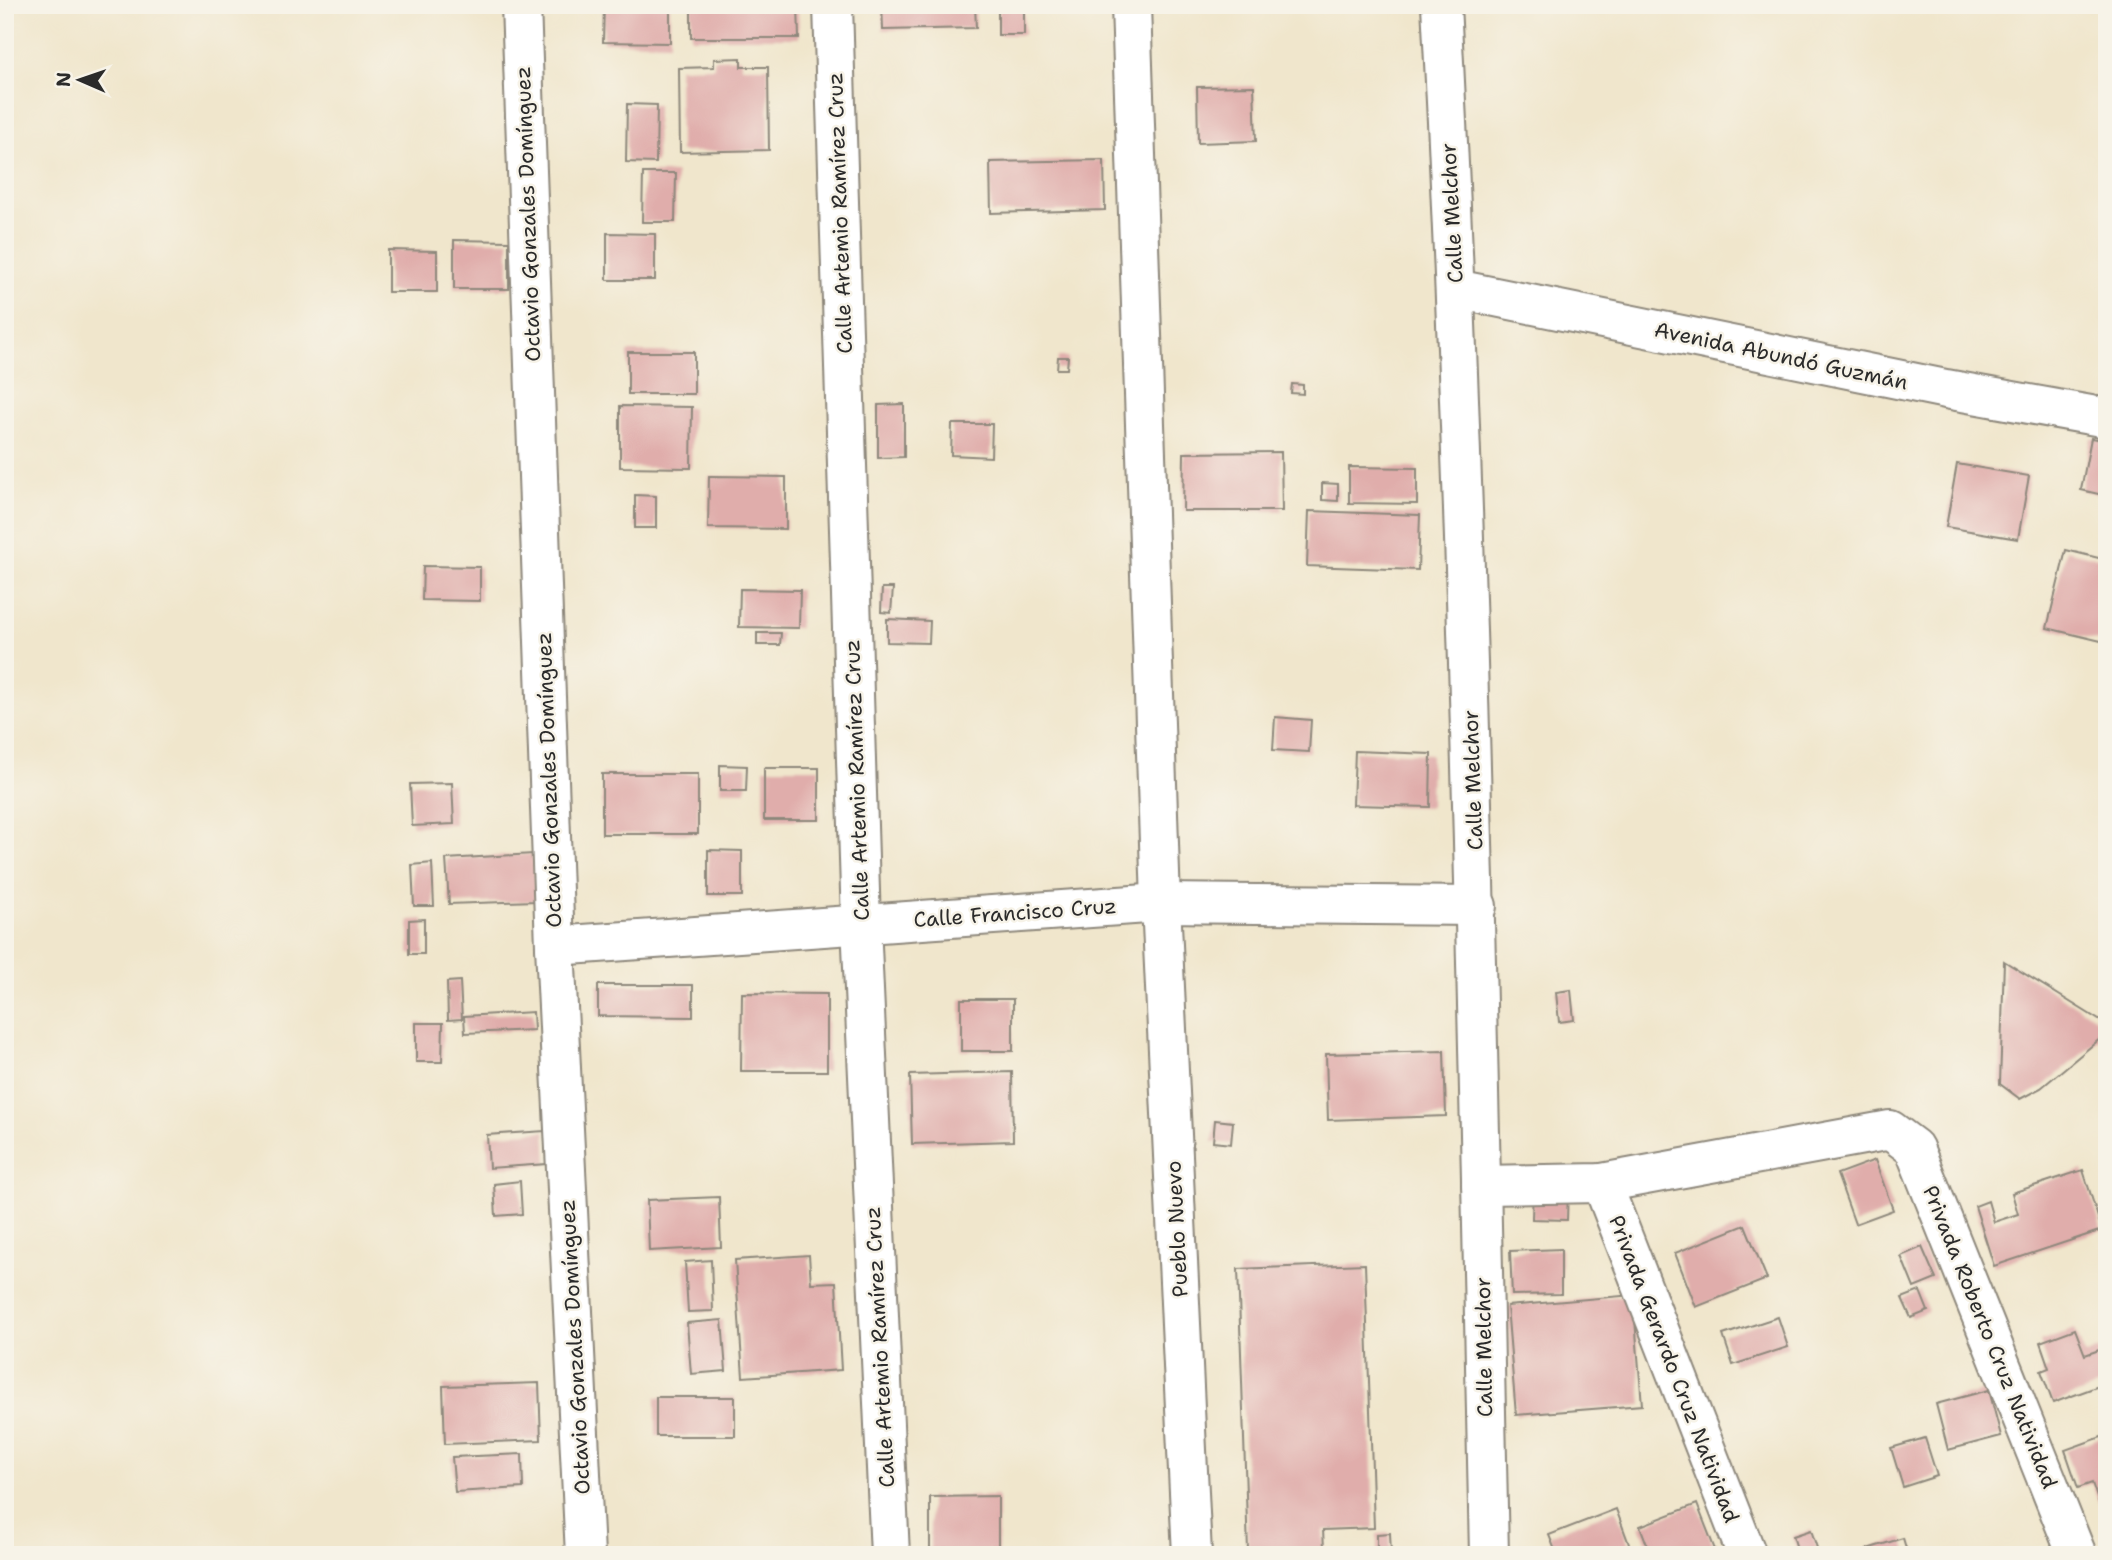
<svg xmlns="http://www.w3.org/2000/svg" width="2112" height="1560" viewBox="0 0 2112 1560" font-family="'Shantell Sans',sans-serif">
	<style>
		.building { fill: #e0adab }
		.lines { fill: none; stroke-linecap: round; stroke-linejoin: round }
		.minor-casing { stroke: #8e887c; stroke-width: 42 }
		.minor { stroke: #fff; stroke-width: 38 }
		.labels { text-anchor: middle; stroke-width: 5; stroke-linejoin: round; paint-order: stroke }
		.street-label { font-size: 21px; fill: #2b2b2b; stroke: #f7f3e8 }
	</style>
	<rect width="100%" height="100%" fill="#f7f3e8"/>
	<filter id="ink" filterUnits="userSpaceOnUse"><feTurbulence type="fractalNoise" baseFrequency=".0143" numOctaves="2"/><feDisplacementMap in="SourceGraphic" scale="14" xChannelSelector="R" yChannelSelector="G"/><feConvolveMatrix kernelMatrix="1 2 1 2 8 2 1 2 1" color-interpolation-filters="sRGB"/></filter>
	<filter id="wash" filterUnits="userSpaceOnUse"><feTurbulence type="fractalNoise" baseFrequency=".00686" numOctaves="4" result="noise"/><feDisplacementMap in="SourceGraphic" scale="28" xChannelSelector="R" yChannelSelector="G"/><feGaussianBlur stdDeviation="1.57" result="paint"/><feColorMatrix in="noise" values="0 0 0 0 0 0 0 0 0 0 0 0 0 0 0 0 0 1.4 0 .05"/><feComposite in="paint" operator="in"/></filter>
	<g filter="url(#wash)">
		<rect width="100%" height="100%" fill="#f0e6cc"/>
		<g id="blocks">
			<g class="building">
				<path d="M604,5H670V43L603,42Z"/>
				<path d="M691,5H798L799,38H691Z"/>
				<path d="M882,5H975L976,28L883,30Z"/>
				<rect x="998" y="5" width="26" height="30"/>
				<path d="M741,58V67H768L769,150L680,152L679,68L714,67V59Z"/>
				<path d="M1254,86L1256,141L1198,143L1197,87Z"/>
				<path d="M627,104L657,105L656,163L626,162Z"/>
				<path d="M1104,160L1105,210L991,213L990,162Z"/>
				<path d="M643,173H676L675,222H642Z"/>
				<path d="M607,233L655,234V280H607Z"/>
				<path d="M454,240L509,241V289H454Z"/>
				<path d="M388,250L437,251V292H388Z"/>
				<rect x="628" y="352" width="66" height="42"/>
				<path d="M1058,357H1068L1067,369H1057Z"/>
				<path d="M1292,384L1303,385V394L1291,393Z"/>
				<path d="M904,404V457L878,458V405Z"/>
				<path d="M620,406L692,407L691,468L620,467Z"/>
				<path d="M952,424H992L991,457L951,455Z"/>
				<path d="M2091,438L2107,441V496L2081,490Z"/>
				<path d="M1281,452L1282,511H1183L1184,453Z"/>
				<path d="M1957,464L2029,476L2018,539L1946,527Z"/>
				<path d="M1349,467L1417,468V504L1349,503Z"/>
				<path d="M709,476L786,477V529L708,528Z"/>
				<path d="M1322,483L1338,484V501L1322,500Z"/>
				<path d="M635,495L656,496V528H635Z"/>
				<path d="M1309,511L1420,515L1418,570L1307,566Z"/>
				<path d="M2066,550L2107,560L2105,642L2047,628Z"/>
				<path d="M423,566L480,567V601L422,600Z"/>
				<path d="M882,588H893L891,613L881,612Z"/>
				<path d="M740,589L800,590L799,628L739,627Z"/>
				<path d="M887,619L930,621L929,643L887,642Z"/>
				<path d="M757,633H781L780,645H757Z"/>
				<path d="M1275,717L1311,720L1309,752L1273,750Z"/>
				<path d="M1355,751L1431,754L1430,807L1353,805Z"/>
				<path d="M720,765L747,766L746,791H720Z"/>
				<rect x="764" y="768" width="55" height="52"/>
				<rect x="602" y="774" width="96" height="60"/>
				<path d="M452,783L454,824L412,826L410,784Z"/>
				<path d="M708,850L742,851V896H708Z"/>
				<path d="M533,854L535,901L449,904L446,859Z"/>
				<path d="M432,863L434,906H414L412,865Z"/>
				<path d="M424,919V954H409V920Z"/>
				<path d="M2004,961L2107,1025V1033L2041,1088L2020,1099L2000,1084Z"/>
				<path d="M460,981L462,1019L448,1020L447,982Z"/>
				<path d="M598,985H693V1017L598,1016Z"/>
				<path d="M1571,990L1574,1020L1559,1022L1556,992Z"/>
				<path d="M742,993L827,994V1071H741Z"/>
				<rect x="961" y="999" width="52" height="52"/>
				<path d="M533,1012L534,1030L465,1033L464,1016Z"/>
				<path d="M416,1023H443L442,1062H416Z"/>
				<path d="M1444,1051L1446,1116L1328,1120L1326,1054Z"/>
				<path d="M1012,1072L1013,1141L912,1144L910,1075Z"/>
				<path d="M1215,1120L1233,1122L1231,1144L1213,1142Z"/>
				<path d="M545,1131L547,1164L489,1168L487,1135Z"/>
				<path d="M1875,1160L1893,1210L1855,1224L1837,1174Z"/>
				<path d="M2083,1170L2102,1230L1994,1266L1975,1206L1988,1201L1994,1222L2018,1214L2012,1193Z"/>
				<path d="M520,1181L522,1214L496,1216L494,1184Z"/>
				<path d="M1533,1187L1568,1188L1567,1220L1532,1219Z"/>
				<path d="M719,1197L721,1247L649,1251L647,1200Z"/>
				<path d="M1745,1225L1767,1279L1696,1307L1675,1253Z"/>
				<path d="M1922,1247L1936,1279L1914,1288L1901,1256Z"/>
				<path d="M1561,1249V1294L1512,1295L1510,1251Z"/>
				<path d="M809,1255L811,1283L836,1282L841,1370L743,1377L735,1260Z"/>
				<path d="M711,1260L713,1311L688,1312L685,1262Z"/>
				<path d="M1365,1264L1374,1528L1323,1530L1324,1548L1248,1551L1238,1269Z"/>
				<path d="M1920,1291L1928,1311L1911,1318L1902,1298Z"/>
				<path d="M1633,1295L1642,1405L1516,1415L1507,1306Z"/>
				<path d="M1778,1317L1788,1347L1733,1365L1723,1335Z"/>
				<path d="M722,1320L726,1371L691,1374L687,1323Z"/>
				<path d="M2075,1329L2085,1355L2105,1348L2107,1383L2053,1403L2041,1371L2049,1368L2040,1342Z"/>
				<path d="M539,1383L541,1440L445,1444L443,1386Z"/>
				<path d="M1989,1390L2001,1436L1948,1450L1936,1404Z"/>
				<rect x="656" y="1397" width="79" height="39"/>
				<path d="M2107,1435V1519L2105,1520L2092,1483L2078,1488L2065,1450Z"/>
				<path d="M1925,1438L1937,1476L1903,1487L1891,1448Z"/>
				<path d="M522,1454L523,1488L455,1492L452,1457Z"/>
				<path d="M998,1496V1554L930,1555V1497Z"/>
				<path d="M1697,1504L1717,1555H1651L1640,1526Z"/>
				<path d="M1616,1509L1633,1555H1557L1549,1535Z"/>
				<path d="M1811,1530L1818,1551L1799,1555L1793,1536Z"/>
				<path d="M1390,1533L1391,1553L1377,1554V1534Z"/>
				<path d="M1903,1538L1908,1555H1869L1867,1549Z"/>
			</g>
		</g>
	</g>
	<g filter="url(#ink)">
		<use href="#blocks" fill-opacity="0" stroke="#8e887c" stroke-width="2"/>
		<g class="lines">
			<defs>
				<g id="minor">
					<path d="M521,5L555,946L585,1555"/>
					<path d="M833,5L861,924L890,1555"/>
					<path d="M1131,5L1161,903L1192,1555"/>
					<path d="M1441,5C1469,521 1478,1038 1489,1555"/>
					<path d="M1456,289L1946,389L2107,418"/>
					<path d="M555,946L1161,903L1477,906"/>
					<path d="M1602,1183L1747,1555"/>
					<path d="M1481,1185L1602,1183L1890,1130L1914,1148L2077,1555"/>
				</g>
			</defs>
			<use href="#minor" class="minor-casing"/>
			<use href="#minor" class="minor"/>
		</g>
	</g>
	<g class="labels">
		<g class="street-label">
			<text transform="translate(840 213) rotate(-92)" y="7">Calle Artemio Ramírez Cruz</text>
			<text transform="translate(1452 213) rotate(-93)" y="7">Calle Melchor</text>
			<text transform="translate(528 214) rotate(-92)" y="7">Octavio Gonzales Domínguez</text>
			<text transform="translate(1781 356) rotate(12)" y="7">Avenida Abundó Guzmán</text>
			<text transform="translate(549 780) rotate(-92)" y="7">Octavio Gonzales Domínguez</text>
			<text transform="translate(857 780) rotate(-92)" y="7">Calle Artemio Ramírez Cruz</text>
			<text transform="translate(1473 780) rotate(-92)" y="7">Calle Melchor</text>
			<text transform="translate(1015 913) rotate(-4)" y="7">Calle Francisco Cruz</text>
			<text transform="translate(1177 1229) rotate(-93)" y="7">Pueblo Nuevo</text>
			<text transform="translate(1990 1337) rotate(68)" y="7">Privada Roberto Cruz Natividad</text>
			<text transform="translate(575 1347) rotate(-93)" y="7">Octavio Gonzales Domínguez</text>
			<text transform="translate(880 1347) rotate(-93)" y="7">Calle Artemio Ramírez Cruz</text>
			<text transform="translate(1484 1347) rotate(-91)" y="7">Calle Melchor</text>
			<text transform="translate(1674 1369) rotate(69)" y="7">Privada Gerardo Cruz Natividad</text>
		</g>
	</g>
	<rect width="2112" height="1560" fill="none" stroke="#f7f3e8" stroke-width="28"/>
	<g transform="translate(80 80) rotate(272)" stroke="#f7f3e8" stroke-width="5" paint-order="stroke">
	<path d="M0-5L12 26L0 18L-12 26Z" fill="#2b2b2b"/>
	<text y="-10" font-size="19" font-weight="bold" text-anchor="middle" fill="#2b2b2b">N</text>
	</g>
</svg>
